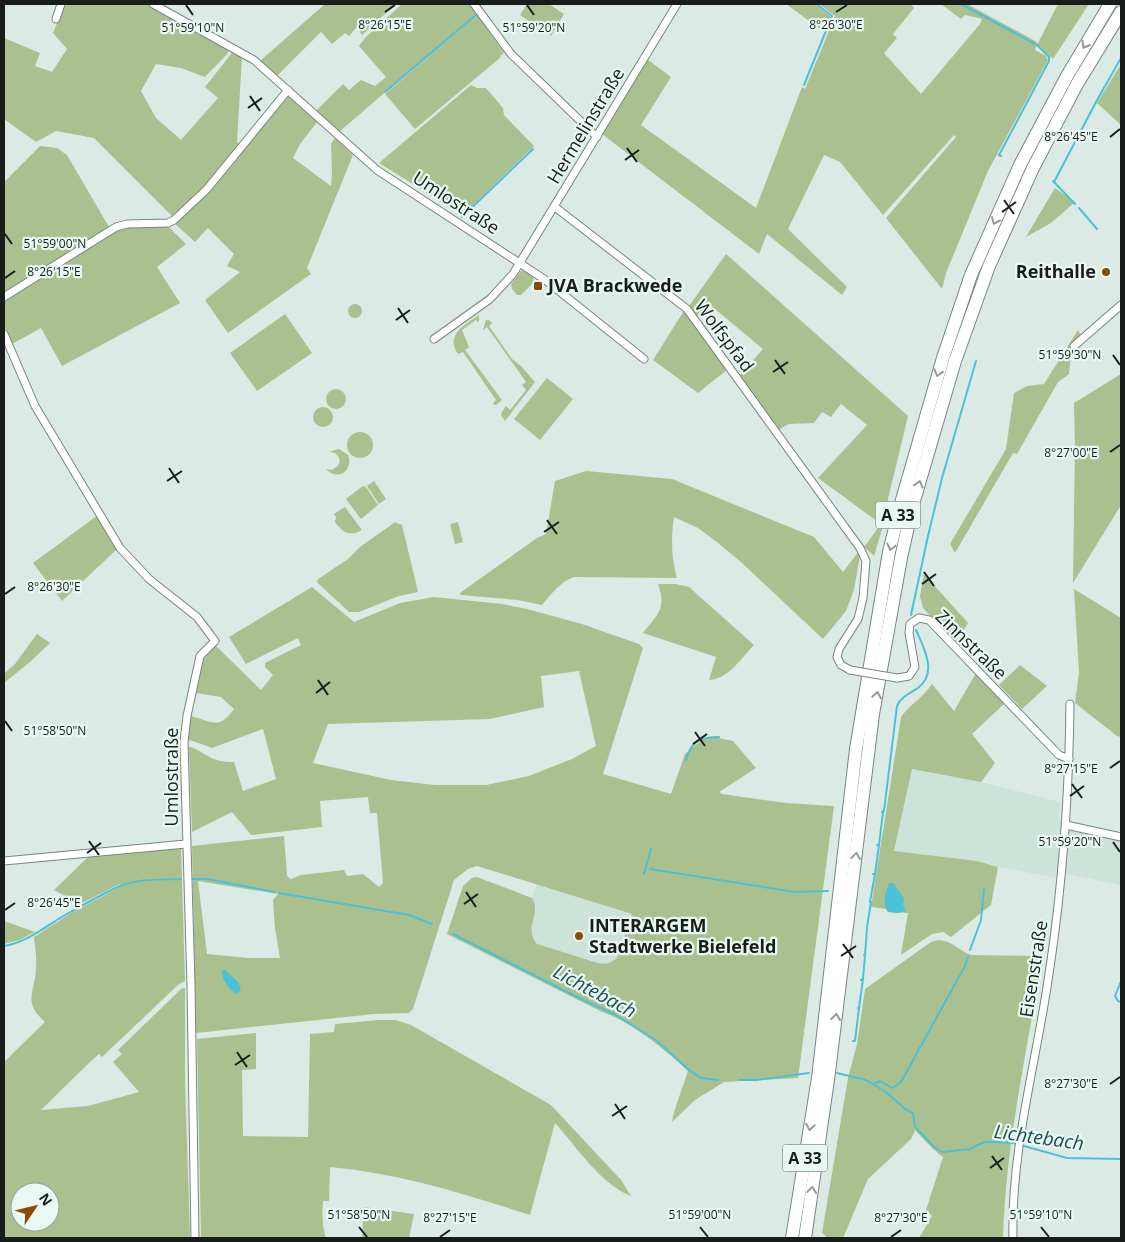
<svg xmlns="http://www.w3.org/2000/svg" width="1125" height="1242" viewBox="0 0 1125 1242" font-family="'Open Sans',sans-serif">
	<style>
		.built { fill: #cbe3d9 }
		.green { fill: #abc08f; fill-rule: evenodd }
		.water { fill: #4bc1d9 }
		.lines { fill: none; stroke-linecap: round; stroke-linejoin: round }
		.stream { stroke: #4bc1d9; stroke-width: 2 }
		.street-casing { stroke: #788580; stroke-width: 9 }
		.highway-casing { stroke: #788580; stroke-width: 14 }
		.street { stroke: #fff; stroke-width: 7 }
		.highway { stroke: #fff; stroke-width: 12 }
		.street-bridge-casing { stroke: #788580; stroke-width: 9; stroke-linecap: butt }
		.street-bridge { stroke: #fff; stroke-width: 7 }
		.oneway { stroke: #979998 }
		.ticks { fill: none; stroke: #181d1b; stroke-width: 2 }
		.poi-dot { fill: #884c08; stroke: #e9f8f2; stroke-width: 2 }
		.labels { text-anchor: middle; stroke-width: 4.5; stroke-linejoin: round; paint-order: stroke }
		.shield { fill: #e9f8f2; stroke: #575f5c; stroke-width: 1 }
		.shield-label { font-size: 16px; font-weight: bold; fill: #181d1b }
		.street-label { font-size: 18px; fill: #181d1b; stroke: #e9f8f2 }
		.poi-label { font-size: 18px; font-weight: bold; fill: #181d1b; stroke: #e9f8f2; text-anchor: start }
		.water-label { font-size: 19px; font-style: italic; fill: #1a4c57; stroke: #e9f8f2 }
		.ticks-label { font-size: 12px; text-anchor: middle; fill: #181d1b; stroke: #e9f8f2; stroke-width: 4.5; stroke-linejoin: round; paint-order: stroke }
	</style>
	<rect width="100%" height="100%" fill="#dbeae4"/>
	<g class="built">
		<path d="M912,769L981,782L1060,802L1059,819L1071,822L1070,829L1121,840V885L1059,872L1058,878L998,867L977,861L894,851Z"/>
		<path d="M537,884L632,914L617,958L612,963L605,965L537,944L531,933V925L536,908L532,898Z"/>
	</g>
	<g class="green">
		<path d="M65,4H146L228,48V53L205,77L181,68L156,64L141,91L156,118L181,140L218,98L205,87L232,53H237L242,57L237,142L241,145L203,189L172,216L94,138L56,131L36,142L4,119V38L40,53L35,66L52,72L67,49L53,33Z"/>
		<path d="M325,4H396L362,35L357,27L349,36L345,33L332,44L321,32L276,77L260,61Z"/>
		<path d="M402,4H469L476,14L339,132L316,111L343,84L349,90L361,80L375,86L386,77L359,46L365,38Z"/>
		<path d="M527,4H549L564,14L551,36L520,15Z"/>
		<path d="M786,4H814L831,17L824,32Z"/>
		<path d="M819,4H911L914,8L893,34L897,38L884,53L921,94L980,24L982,19L965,15L961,19L941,4H967L1037,42L1035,50L1046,56L1048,60L988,171L946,273L942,289L886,218L956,137L954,135L883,215L840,162L824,155L788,229L847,287L842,295L767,234L759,254L602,134L647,59L671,77L641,125L756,208L802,87L805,89L835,16Z"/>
		<path d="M1058,4H1089L1053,59L1037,45Z"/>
		<path d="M477,15L504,53L500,56L501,57L415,129L385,94Z"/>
		<path d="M1121,64V125L1097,103Z"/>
		<path d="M471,85L477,88H486L503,108L504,115L534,146L463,215L379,163Z"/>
		<path d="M288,94L318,121L300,144L293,158L331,186L332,173L331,144L335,138L353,155L307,268L311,274L228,333L205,300L240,272L227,266L234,254L208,228L195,242L173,222Z"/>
		<path d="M40,146L57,148L67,155L109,227L4,294V182Z"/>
		<path d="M1055,188L1075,202L1051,223L1026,237Z"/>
		<path d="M134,227H169L186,244L157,267L180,303L62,366L41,328L12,344L4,326V300L113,232L121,229Z"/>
		<path d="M726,254L908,416L882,524L883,526L874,556L864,547L881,524L818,478L867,425L841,404L831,417L822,412L814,423L789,424L778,430L739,376L763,349L709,304L696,317L689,306Z"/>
		<path d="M521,271H525L533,276L534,282L521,295H517L512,289L511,284Z"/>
		<circle cx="355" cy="311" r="7"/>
		<path d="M685,309L728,369L698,393L653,360Z"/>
		<path d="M285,314L312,353L257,391L230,353Z"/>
		<path d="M479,315V321L478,322L476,320L462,330L469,347L465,350L502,400L496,405H494L493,403L496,400L463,352L458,354C445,334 465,325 479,315Z"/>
		<path d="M486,320H489L492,323L489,326L512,359L521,366L535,382L505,421L501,415L502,412L506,406L510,410L526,390L522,385L526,382L487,327L483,330Z"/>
		<path d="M1078,330L1081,335L1072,346L1069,374L1058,382L1017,454L1013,453L955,553L950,544L1006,449L1014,393L1027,386L1044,384Z"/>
		<path d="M1121,374V505L1073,583L1075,447L1074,403Z"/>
		<path d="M547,378L573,399L540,440L514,419Z"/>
		<circle cx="336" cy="399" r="10"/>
		<circle cx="323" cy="417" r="10"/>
		<circle cx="360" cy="445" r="13"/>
		<path d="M339,449L348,455C354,470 338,482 326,469L332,470L338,466C342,459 338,452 329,452Z"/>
		<path d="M586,471L672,479L814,537L843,572L859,551L860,555L854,590L846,611L823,639L742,563L717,542L698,528L674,517C671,537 671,558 677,578L574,577C560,582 552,593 542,605L518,600L460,595V593L537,538L546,534L555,481Z"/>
		<path d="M374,481L386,499L379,504L367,486Z"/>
		<path d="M363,486L366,487L378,505L361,519L346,499Z"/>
		<path d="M345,507L362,530C350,537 343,533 335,522L336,517L334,514Z"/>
		<path d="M98,515L117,549L62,601L33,563Z"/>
		<path d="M395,522L402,525L418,592L399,596L359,612H349L320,585L317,582L318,579L348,559L360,547Z"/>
		<path d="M458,522L463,542L455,544L450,524Z"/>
		<path d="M924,574L968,623L955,643L923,608L920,596Z"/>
		<path d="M658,584H676L689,587L754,645C741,658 729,679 709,680L716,657L643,633C657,615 667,609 658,584Z"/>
		<path d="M312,587L354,622L400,603L434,597L502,604L527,609L582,624L639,644L643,648L603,774L671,794L685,754L704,738H719L733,741L756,768L719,792L722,794L786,803L834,806L798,1078L724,1082L695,1100L672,1122L674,1112L688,1071C666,1050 630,1021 602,1012L447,934L463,886L472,878L477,877L532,898C542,914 523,926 537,944L598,963C607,965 611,963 617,958L632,914L477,866L468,869L454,880L413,1009L409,1013L374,1014L196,1033L192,846L284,836L287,876L291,879L301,875L344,870L347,876L363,874L379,887L383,883L377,813H370L368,797L320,801L322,827L251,835L232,812L192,832L189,747C197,748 201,753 208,756C216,761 224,762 234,762L243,791L276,779L263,729L212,748L187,739L191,716C213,722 219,730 234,709L221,697L196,693L202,662L215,645L261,690L273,675L265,667V663L301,645L298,638L246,664L229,637ZM579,671L596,746L572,759L529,776L486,785H435L391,780L313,763L328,724L490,719L544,707L541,676ZM198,881L278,894L273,900L275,928L280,958H248L207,954Z"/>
		<path d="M1074,589L1121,618V737L1117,736L1075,703L1079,673Z"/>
		<path d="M37,634L50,643L31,661L4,683V674L15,664Z"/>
		<path d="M1020,665L1047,686L1022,709L999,685Z"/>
		<path d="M976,673L1005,703L972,734L995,763L981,782L912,769L894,851L977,861L998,867L991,905L951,937L943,932L932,934L901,955L908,913L888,912L886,909L871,907L901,717C910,704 924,697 932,684L954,711Z"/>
		<path d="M181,846L185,981L179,984L102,1057L99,1054L91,1061L41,1110L88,1106L139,1092L113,1062L122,1054L118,1050L181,989L185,988V1081L190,1238H4V1062L45,1022C22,1001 35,994 36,968C37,958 35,947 34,937L71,913L122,886L120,884L80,904L54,890L89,856ZM20,1192H50V1222H20Z"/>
		<path d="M4,921L35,932L19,940L4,944Z"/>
		<path d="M938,940C951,940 960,951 971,955L1043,956C1027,1049 1006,1143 1003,1238H919L932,1216L926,1210L943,1157L934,1150L915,1130L911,1139L868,1179L843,1238H828L822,1233L848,1078L857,1044L865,989L931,942Z"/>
		<path d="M379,1020H396L411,1025L551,1105L621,1180L631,1196C600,1184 577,1147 555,1123L530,1215C465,1194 398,1173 330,1167L329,1201H323C322,1213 322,1227 326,1238H201L197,1039L256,1033V1069L242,1070L243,1136L308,1137L310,1034L334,1032L335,1024Z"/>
		<path d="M364,1207L414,1214L409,1238H362Z"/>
	</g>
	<g class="water">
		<path d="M889,883H893L904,898L903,905L906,911L897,913L888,912C882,902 885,894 889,883Z"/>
		<path d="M224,969L239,983L241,990L237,994C229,990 222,980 222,972Z"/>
	</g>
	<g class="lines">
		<g class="stream">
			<path d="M961,4L1037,45L1049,57V61L999,155L1001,156"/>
			<path d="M804,85L832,16L816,4"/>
			<path d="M385,92L477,14"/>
			<path d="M1053,181L1075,204"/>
			<path d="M1054,182L1096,102L1121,58"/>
			<path d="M1079,208L1097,229"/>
			<path d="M462,217L533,149"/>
			<path d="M911,615L928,536L942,478L976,361"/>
			<path d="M686,760C691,741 700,737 719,737"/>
			<path d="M882,812L884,811L897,706C902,696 909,694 918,688C938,673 924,648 916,630"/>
			<path d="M877,845H879L883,812"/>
			<path d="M650,869L795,892L828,891"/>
			<path d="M644,874L651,849"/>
			<path d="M873,874H875L879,845"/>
			<path d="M193,879H207L275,892"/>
			<path d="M279,893L409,915L432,924"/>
			<path d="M870,902L875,874"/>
			<path d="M867,927L871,902"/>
			<path d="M453,934L581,999L616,1015L657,1041L689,1070L701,1078L718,1080"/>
			<path d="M4,946C27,942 45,927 65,915C83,905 102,894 120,886C139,878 162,880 181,879"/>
			<path d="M970,950L981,920L984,888"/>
			<path d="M864,955H865L867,928"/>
			<path d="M861,980L863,979L865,955"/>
			<path d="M1121,981L1115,996L1118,1001L1121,1002"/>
			<path d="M858,1008H859L863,979"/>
			<path d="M853,1041H855L859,1008"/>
			<path d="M837,1073L866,1080L886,1092L905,1109L913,1113L915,1127L934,1147L942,1152L970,1149L984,1142H993L1013,1143L1067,1158L1121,1159"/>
			<path d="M739,1080H756L809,1073"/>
			<path d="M873,1084L880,1081L892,1088L901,1082L965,966L968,957"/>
		</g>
		<defs>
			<g id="street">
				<path d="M153,4L254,60L377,170L544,279L644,359"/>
				<path d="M474,4L511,54L597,137"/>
				<path d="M56,19L61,4"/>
				<path d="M555,207L687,309L860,548L866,561L863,598L858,619L839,649L837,657L841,665L850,670"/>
				<path d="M4,297L116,227L127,224L168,223L174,220L207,189L288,90"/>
				<path d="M4,334L35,406L120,548L149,579L197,617L215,641L200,656L187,716L184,742L191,985L195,1238"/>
				<path d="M434,339L490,299L513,274L677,4"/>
				<path d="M1074,346L1121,305"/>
				<path d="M897,678L909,676L915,667L909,633L910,624L919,618L929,620L1059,755L1069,759"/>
				<path d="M1066,825L1121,837"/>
				<path d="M4,861L186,844"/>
				<path d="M1013,1238C1011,1153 1034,1071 1047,987C1062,893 1069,799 1070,704"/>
			</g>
			<g id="highway">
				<path d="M792,1238L818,1078L856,749L889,552L902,500L943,358L971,275L1020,165L1067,76L1110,4"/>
				<path d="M805,1238L828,1080L873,714L901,558L913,504L955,361L989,266L1033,168L1077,84L1121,12"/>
			</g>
		</defs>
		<use href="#street" class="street-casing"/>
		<use href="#highway" class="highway-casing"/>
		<use href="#street" class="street"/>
		<use href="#highway" class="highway"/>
		<defs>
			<path id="street-bridge" d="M850,670L897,678"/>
		</defs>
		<use href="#street-bridge" class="street-bridge-casing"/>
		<use href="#street-bridge" class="street-bridge"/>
	</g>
	<defs><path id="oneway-chevron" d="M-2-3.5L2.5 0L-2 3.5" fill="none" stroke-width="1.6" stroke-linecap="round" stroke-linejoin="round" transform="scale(1.25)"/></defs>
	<g class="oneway">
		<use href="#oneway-chevron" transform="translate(1085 45) rotate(120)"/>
		<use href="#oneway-chevron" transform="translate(995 221) rotate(114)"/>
		<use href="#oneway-chevron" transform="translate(938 373) rotate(107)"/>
		<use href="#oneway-chevron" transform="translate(919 484) rotate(-75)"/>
		<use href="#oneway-chevron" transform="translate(891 547) rotate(103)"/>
		<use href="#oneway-chevron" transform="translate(877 695) rotate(-80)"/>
		<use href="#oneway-chevron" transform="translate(856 856) rotate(-83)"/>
		<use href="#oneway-chevron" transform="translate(836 1017) rotate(-83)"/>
		<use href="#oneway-chevron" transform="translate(810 1127) rotate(99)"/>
		<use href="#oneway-chevron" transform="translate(812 1190) rotate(-82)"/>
	</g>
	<path class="ticks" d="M186,5L193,15M527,5L534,15M385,12L395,5M836,12L847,5M250,96L260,111M248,108L262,98M1110,137L1120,129M627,148L637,162M625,160L639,150M1004,200L1014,214M1002,212L1016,202M5,234L12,244M5,278L15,271M398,308L408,323M396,320L410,310M1113,355L1120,365M775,360L785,374M773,372L788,362M1110,452L1120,445M169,468L179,483M167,481L182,471M547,520L557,534M544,532L559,522M924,572L934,586M922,584L936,574M5,594L15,587M318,680L328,695M316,693L330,682M5,721L12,731M695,732L705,746M693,744L707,734M1110,768L1120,761M1072,784L1082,798M1070,796L1084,786M89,841L99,855M1113,842L1120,852M87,853L101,843M466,892L476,907M464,904L478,894M5,910L15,903M843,944L853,958M841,956L856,946M237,1052L247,1067M235,1065L250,1055M1110,1084L1120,1077M615,1104L625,1119M612,1116L627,1106M992,1156L1002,1170M990,1168L1004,1158M359,1227L367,1237M700,1227L708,1237M1041,1227L1049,1237M440,1237L450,1230M891,1237L901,1230"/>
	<g class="poi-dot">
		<circle cx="1106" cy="272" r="5"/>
		<rect x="533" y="281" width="10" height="10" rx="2.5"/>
		<circle cx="579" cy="936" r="5"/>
	</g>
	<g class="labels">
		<g class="shield">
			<rect x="875.5" y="501.5" width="45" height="27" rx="4"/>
			<rect x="782.5" y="1144.5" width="45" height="27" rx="4"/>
		</g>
		<g class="shield-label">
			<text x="898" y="521">A 33</text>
			<text x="805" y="1164">A 33</text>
		</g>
		<g class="street-label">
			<text transform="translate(586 126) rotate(-59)" y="6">Hermelinstraße</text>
			<text transform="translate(456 203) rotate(33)" y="6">Umlostraße</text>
			<text transform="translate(724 336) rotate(53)" y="6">Wolfspfad</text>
			<text transform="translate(971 645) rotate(44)" y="6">Zinnstraße</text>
			<text transform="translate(172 777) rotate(-90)" y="6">Umlostraße</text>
			<text transform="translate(1034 969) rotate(-81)" y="6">Eisenstraße</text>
		</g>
		<g class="poi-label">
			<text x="1096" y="278" text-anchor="end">Reithalle</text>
			<text x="548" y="292">JVA Brackwede</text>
			<text x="589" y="932">INTERARGEM<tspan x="589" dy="21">Stadtwerke Bielefeld</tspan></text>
		</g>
		<g class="water-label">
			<text transform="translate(595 991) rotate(28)" y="7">Lichtebach</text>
			<text transform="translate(1039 1137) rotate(8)" y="7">Lichtebach</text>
		</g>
	</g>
	<g class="ticks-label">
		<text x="385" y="29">8°26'15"E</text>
		<text x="836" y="29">8°26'30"E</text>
		<text x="193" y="32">51°59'10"N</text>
		<text x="534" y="32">51°59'20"N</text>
		<text x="1071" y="141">8°26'45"E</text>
		<text x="55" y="248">51°59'00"N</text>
		<text x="54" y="276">8°26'15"E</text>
		<text x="1070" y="359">51°59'30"N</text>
		<text x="1071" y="457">8°27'00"E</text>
		<text x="54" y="591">8°26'30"E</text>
		<text x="55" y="735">51°58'50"N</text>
		<text x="1071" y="773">8°27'15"E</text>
		<text x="1070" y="846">51°59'20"N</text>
		<text x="54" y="907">8°26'45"E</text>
		<text x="1071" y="1088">8°27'30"E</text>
		<text x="359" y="1219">51°58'50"N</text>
		<text x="700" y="1219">51°59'00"N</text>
		<text x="1041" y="1219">51°59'10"N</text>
		<text x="450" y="1222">8°27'15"E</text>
		<text x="901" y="1222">8°27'30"E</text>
	</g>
	<rect width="1125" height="1242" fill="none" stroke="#181d1b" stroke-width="10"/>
	<g transform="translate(35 1207) rotate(55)"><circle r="24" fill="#e9f8f2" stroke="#95a09c"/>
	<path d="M0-4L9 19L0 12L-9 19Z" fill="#884c08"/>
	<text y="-8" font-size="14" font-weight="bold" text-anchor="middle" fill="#181d1b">N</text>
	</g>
</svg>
